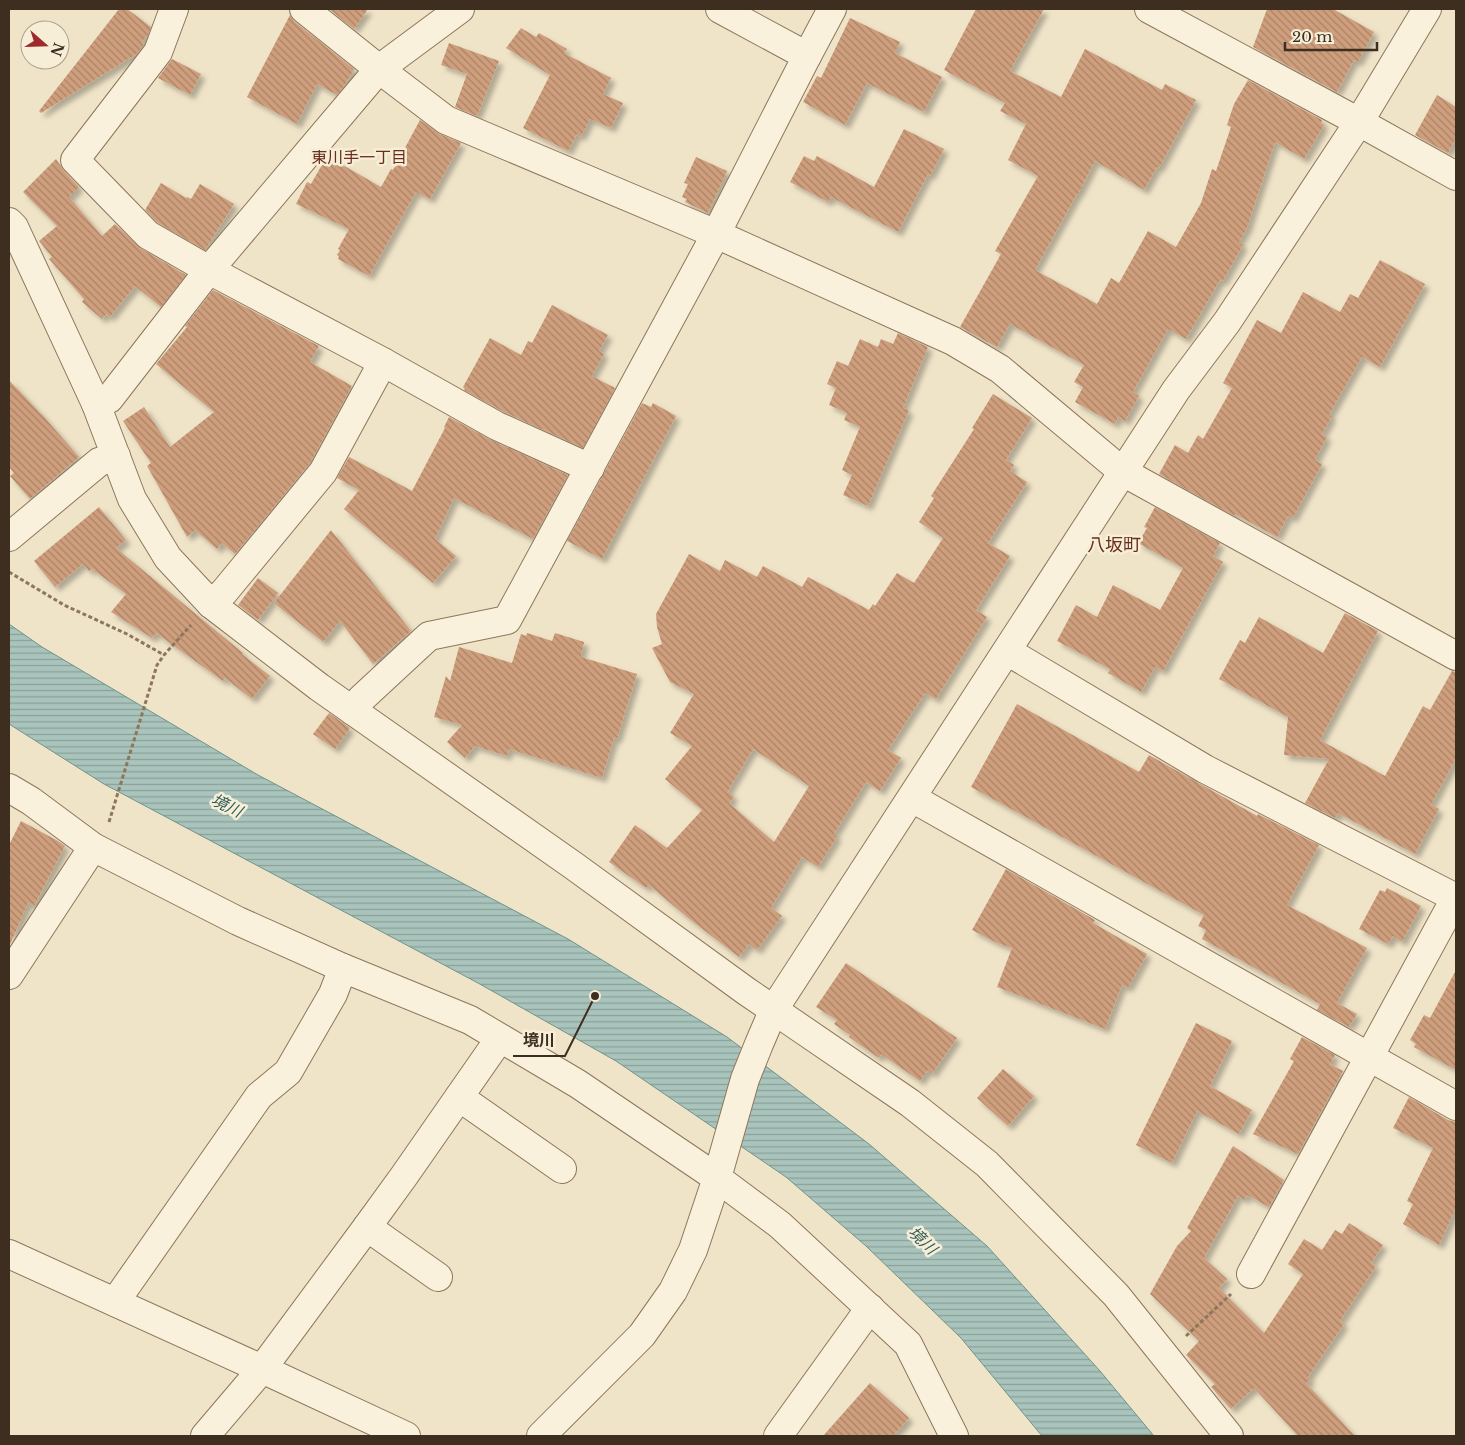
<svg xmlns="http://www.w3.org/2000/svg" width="1465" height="1445" viewBox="0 0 1465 1445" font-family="'Libre Baskerville','Noto Sans JP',serif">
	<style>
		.water { fill: url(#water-rules); stroke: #6f938a }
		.building { fill: url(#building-back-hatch); fill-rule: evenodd; filter: url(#shadow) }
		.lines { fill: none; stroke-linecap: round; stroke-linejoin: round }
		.minor-casing { stroke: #8d765c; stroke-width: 30 }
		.path { stroke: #8d765c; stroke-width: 3; stroke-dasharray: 4 2.5; stroke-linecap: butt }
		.minor { stroke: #faf1dc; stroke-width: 28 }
		.labels { text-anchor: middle; stroke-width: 5; stroke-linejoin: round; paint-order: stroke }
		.neighbourhood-label { font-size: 16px; fill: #6b2e1e; stroke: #f7eed8 }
		.water-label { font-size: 16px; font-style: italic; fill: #2f5d5a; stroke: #f7eed8 }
		.quarter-label { font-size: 18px; fill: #6b2e1e; stroke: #f7eed8 }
		.leader { fill: none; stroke: #3d2e20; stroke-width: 2 }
		.callout-dot { fill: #3d2e20; stroke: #f7eed8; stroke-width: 2 }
		.callout-label { font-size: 16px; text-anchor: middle; font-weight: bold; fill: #3d2e20; stroke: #f7eed8; stroke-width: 5; stroke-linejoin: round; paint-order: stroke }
	</style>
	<defs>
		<pattern id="water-rules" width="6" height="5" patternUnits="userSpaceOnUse" patternTransform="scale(1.25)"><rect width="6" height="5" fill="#a9c4bc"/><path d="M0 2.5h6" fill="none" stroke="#8ba098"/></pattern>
		<pattern id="building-back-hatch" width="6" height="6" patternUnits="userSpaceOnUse" patternTransform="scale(1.25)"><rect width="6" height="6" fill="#cf9f7d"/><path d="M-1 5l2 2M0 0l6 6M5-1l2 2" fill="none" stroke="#a98266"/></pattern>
		<filter id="shadow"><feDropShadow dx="4.5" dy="4.5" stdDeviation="2.5" flood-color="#0004"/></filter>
	</defs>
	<rect width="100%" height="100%" fill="#f0e4c8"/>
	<path class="water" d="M9,624L42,647L258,775L568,939L727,1037L869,1144L987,1246L1100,1371L1154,1436H1042L961,1338L866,1246L786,1177L616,1061L478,983L104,784L9,724Z"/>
	<g class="building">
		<path d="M119,9H127L151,27L148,35L141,43L144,44L138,53L41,113L39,111Z"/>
		<path d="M329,9H368L354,29Z"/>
		<path d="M976,9H1044L1010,71L1061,97L1085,49L1162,90L1165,84L1196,100L1159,168L1157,167L1144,190L1095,161L1078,194H1077L1035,270L1097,304L1111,278L1119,283L1148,231L1176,247L1201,203L1212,169L1216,171L1231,127L1227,125L1234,104L1248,80L1322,120L1321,123L1324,125L1304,159L1275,142L1247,228L1239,242L1243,245L1223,281L1220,280L1186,339L1168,329L1133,392L1139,396L1125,421L1118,417L1115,424L1075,402L1083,387L1074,382L1084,365L1010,324L997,347L960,327L1001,254L995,251L1038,176L1008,160L1026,124L1000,111L1005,103L944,70Z"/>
		<path d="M1267,9H1333L1374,32L1358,62L1354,60L1337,92L1253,47Z"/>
		<path d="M290,15L294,21L354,69L346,83L337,95L317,84L297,124L247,97Z"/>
		<path d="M850,18L900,42L895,53L942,77L924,112L867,83L845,125L803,102L817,76L821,78Z"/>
		<path d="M521,28L536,37L539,33L567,49L564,53L611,78L603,94L623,103L611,128L590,119L581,137L577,134L568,151L523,128L550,75L506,48Z"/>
		<path d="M449,43L499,61L477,116L455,107L467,74L441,65Z"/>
		<path d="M172,59L201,74L190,95L158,78Z"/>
		<path d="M1437,95L1456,107V138L1448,153L1415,135Z"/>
		<path d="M420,120L440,134L461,143L430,199L416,192L369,276L338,259L339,256L337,255L340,250L338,249L349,229L296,204L307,182L311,184L327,156L381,187L391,169L393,170Z"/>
		<path d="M904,129L944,149L930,176L928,174L898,232L831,197L828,202L790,182L804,156L814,161L817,156L874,187Z"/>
		<path d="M696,157L727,171L708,213L685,202L687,199L682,197L688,184L684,183Z"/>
		<path d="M56,159L64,171L79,187L69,197L102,236L115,224L140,248L186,275L161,307L135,286L110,317L106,314L102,319L82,302L84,299L49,259L52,257L39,241L57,226L23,192Z"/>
		<path d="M161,183L186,198L187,197L191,199L200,184L234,204L205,250L158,223L145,210Z"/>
		<path d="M1380,260L1425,284L1380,367L1362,357L1329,415L1332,416L1322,434L1327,437L1315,460L1322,464L1293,518L1288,516L1277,537L1235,514L1234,516L1159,474L1175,445L1188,453L1198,435L1203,439L1232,388L1223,383L1257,320L1281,333L1303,292L1340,312L1350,294L1358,298Z"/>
		<path d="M213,290L319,346L310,362L352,386L310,463L235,554L222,543L217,549L195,530L187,537L147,466L151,463L123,421L144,407L170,447L214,412L156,364L187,327L185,326Z"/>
		<path d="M552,305L608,335L599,351L604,354L592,376L615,388L583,448L504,412L464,390L465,389L463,387L490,338L521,355L528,341L532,343Z"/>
		<path d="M898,333L928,347L903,408L909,410L868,506L843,495L852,475L842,470L860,427L844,420L847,413L829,405L836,388L827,384L837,361L848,366L860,339L878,347L881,339L893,344Z"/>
		<path d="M9,380L45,418L79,457L30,499L10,476L14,473L9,467Z"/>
		<path d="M993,394L1032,418L1006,460L1014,465L1010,471L1027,482L988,543L1010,556L976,610L987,617L936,699L925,693L888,750L901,758L880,791L866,782L834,834L837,837L818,867L802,857L771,908L782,916L757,950L749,944L739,957L687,917L649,885L646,888L609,862L635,825L667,848L702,810L665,779L692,746L670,733L694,694L670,682L652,648L662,644L657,627L656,614L689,554L720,571L725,560L757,577L763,566L802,587L808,577L869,610L873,604L875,606L897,573L914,583L943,538L919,522L934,498L931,496L974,429L972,428ZM753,749L809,786L774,842L729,803L734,797L728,791Z"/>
		<path d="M642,403L651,407L653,403L676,416L602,559L567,541Z"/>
		<path d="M449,417L491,440L568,475L533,539L454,498L435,539L456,556L433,583L344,509L359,490L337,478L349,457L412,491L445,428L444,427Z"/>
		<path d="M99,507L126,540L116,548L243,653L242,654L270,676L252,699L225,678L223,681L156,633L152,638L111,612L126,594L92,569L89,571L83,564L55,587L34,561Z"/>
		<path d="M1155,507L1220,543L1213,556L1223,562L1163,671L1155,667L1141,692L1108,673L1110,669L1057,641L1076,605L1097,617L1113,585L1160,610L1183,568L1138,543L1147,528L1144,527Z"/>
		<path d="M331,530L411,631L373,664L340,621L323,642L274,603Z"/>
		<path d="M258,578L278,593L258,620L238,605Z"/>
		<path d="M1345,613L1378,631L1320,740L1385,776L1423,706L1430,710L1452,671L1456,672V758L1431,805L1439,809L1415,854L1338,813L1335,818L1305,803L1329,759L1284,755L1288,717L1219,679L1240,640L1245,643L1259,617L1323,653Z"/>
		<path d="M527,633L552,641L555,633L584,642L581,657L637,674L617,739L614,738L602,778L509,749L507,756L475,746L465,758L447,742L462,725L434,717L446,676L450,681L459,647L512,663L521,634L526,636Z"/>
		<path d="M1017,704L1139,772L1149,755L1257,816L1258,814L1319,845L1287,905L1367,948L1337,1003L1357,1014L1349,1027L1317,1010L1320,1004L1202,939L1206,930L1198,926L1204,915L971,787Z"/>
		<path d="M329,713L350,728L335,749L313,734Z"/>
		<path d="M21,821L58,841L65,846L34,906L28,903L9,947V845Z"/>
		<path d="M1006,869L1095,920L1093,923L1147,954L1128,988L1122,985L1105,1029L997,987L1012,948L997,943L972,930Z"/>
		<path d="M1387,888L1421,906L1402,942L1393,936L1388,944L1359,929L1380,890L1385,892Z"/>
		<path d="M846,963L957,1038L932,1074L928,1070L920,1081L881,1054L879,1058L849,1037L850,1035L834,1024L837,1020L816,1007Z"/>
		<path d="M1456,970V1070L1414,1047L1416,1044L1410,1040L1424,1015L1430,1018Z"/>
		<path d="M1196,1023L1232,1041L1210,1086L1252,1110L1239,1134L1197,1111L1172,1163L1136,1145Z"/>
		<path d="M1302,1037L1335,1055L1330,1064L1343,1071L1298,1154L1253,1134L1294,1061L1290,1059Z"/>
		<path d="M1003,1069L1034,1096L1008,1126L977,1098Z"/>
		<path d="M1409,1097L1448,1120L1456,1122V1208L1439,1245L1403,1224L1413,1204L1407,1201L1433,1148L1393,1128Z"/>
		<path d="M1233,1146L1284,1180L1269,1207L1247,1195L1245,1200L1238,1196L1204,1258L1227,1279L1219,1288L1264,1333L1303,1274L1288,1264L1304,1239L1322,1250L1335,1230L1342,1234L1349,1223L1383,1245L1371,1263L1376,1266L1340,1321L1344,1324L1308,1377L1311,1380L1306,1383L1355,1436H1298L1254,1388L1231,1409L1211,1387L1215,1384L1186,1355L1199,1341L1150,1294L1177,1246L1191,1231L1187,1228Z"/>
		<path d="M870,1383L909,1418L893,1436H823Z"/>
	</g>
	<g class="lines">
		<defs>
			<g id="minor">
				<path d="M174,9L158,52L75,160L148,235L209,270L383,362"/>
				<path d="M304,9L379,69L446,120L716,234L953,341L1000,369L1123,472L1456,656"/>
				<path d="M1149,9L1359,122L1456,176"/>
				<path d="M807,56L832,9"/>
				<path d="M9,222L14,227L96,404L132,499L168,558L211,604L319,687L574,866L746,991L910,1103L987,1164L1116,1295L1229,1436"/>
				<path d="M96,404L109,399L209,270L379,69L460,9"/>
				<path d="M9,537L99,462L116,456"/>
				<path d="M211,604L224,592L323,472L383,362L497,426L590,468"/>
				<path d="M1007,651L1205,769L1456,898"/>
				<path d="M353,711L361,699L429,636L507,620L716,234L807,56L720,9"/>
				<path d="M9,788L31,801L93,847L238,921L343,968L470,1020L578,1084L717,1178L780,1225L908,1344L954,1436"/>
				<path d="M912,798L1456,1106"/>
				<path d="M9,975L93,847"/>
				<path d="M459,1097L562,1169"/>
				<path d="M367,1227L438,1277"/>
				<path d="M9,1254L262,1369L406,1436"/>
				<path d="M1251,1274L1456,897"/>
				<path d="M115,1302L259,1096L288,1072L333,994L343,968"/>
				<path d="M205,1436L262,1369L367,1227L404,1176L500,1038"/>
				<path d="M541,1436L642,1335L673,1291L693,1250L717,1178L745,1079L759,1044L774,1009L1176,390L1227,322L1359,122L1427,9"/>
				<path d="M778,1436L870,1308"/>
			</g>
		</defs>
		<use href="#minor" class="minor-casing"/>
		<g class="path">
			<path d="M9,572L64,605L127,634L164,655"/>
			<path d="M109,822L157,665L164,655L191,625"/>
			<path d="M1186,1336L1231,1294"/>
		</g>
		<use href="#minor" class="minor"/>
	</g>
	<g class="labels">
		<g class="neighbourhood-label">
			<text x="359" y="163">東川手一丁目</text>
		</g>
		<g class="water-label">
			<text transform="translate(227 805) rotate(26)" y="6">境川</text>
			<text transform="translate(923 1240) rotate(44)" y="6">境川</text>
		</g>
		<g class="quarter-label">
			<text x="1114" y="551">八坂町</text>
		</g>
	</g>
	<path class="leader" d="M595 996L565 1056H513"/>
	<circle class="callout-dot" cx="595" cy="996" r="5"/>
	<g class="callout-label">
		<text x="539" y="1046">境川</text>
	</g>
	<rect width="1465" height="1445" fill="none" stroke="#3d2e20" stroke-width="20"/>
	<g transform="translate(45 45) rotate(110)"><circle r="24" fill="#f7eed8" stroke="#ada18e"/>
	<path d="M0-4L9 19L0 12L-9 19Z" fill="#9e2a2b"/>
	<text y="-8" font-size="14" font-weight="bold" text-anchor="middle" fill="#3d2e20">N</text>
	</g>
	<path d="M1285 42v8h92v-8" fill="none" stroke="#3d2e20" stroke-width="2.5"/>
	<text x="1292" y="42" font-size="15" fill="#3d2e20" stroke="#f7eed8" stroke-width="4" paint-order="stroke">20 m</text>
</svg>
